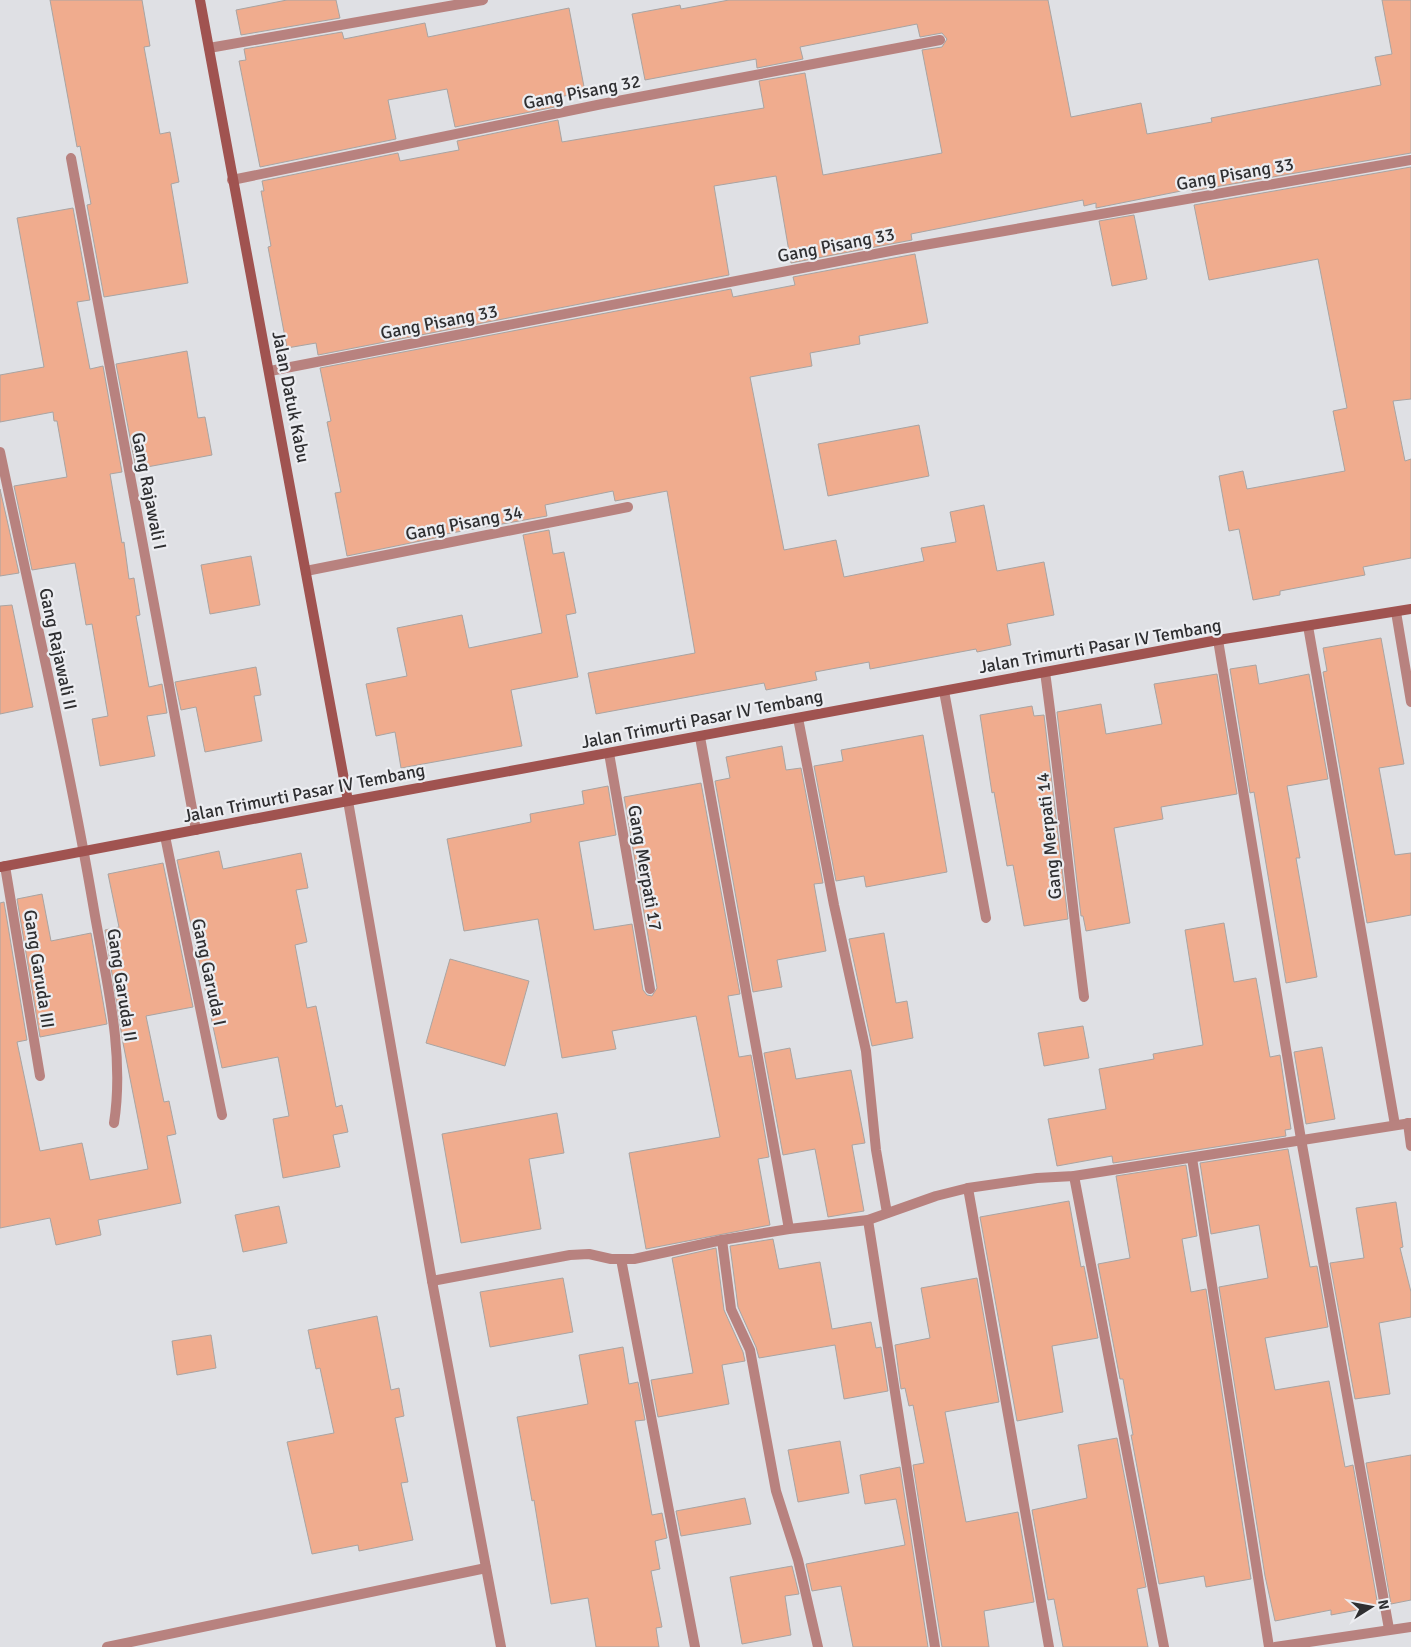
<svg xmlns="http://www.w3.org/2000/svg" width="1411" height="1647" viewBox="0 0 1411 1647" font-family="Signika,sans-serif">
	<style>
		.building { fill: #f0ac8e; stroke: #a9a4a2 }
		.lines { fill: none; stroke-linecap: round; stroke-linejoin: round }
		.street { stroke: #b8827f; stroke-width: 10 }
		.secondary { stroke: #a05350; stroke-width: 10 }
		.labels { text-anchor: middle; stroke-width: 4.5; stroke-linejoin: round; paint-order: stroke }
		.street-label { font-size: 18px; fill: #2f2f31; stroke: #ecedf1 }
	</style>
	<rect width="100%" height="100%" fill="#dfe0e4"/>
	<g class="building">
		<path d="M50,0H142L150,46L144,47L160,134L170,132L179,182L171,184L188,283L104,297L87,205L91,204L80,146L77,147Z"/>
		<path d="M287,0H336L340,18L241,35L236,10Z"/>
		<path d="M729,0H1048L1071,117L1141,103L1147,134L1212,122L1211,118L1381,85L1375,57L1392,54L1382,0H1411V153L1192,191L1191,189L1096,208V203L1084,206L1083,200L911,234L912,240L791,263L776,176L714,186L729,275L318,355L316,343L287,348L268,247L271,246L261,191H264L262,181L398,153L400,161L459,150L457,141L558,120L562,142L764,108L759,81L805,73L823,175L942,153L922,50L942,47L947,39L942,33L920,37L917,24L800,47L803,59L757,68L756,59L645,80L632,14L680,5L681,9Z"/>
		<path d="M569,8L585,92L554,98L555,107L455,127L447,89L388,100L396,139L260,167L239,61L246,60L244,49L342,32L344,39L425,23L428,37Z"/>
		<path d="M1411,167V399L1393,401L1405,461L1411,459V558L1363,567L1365,575L1280,591V595L1253,600L1239,529L1229,531L1219,476L1243,471L1247,489L1345,471L1333,411L1347,408L1318,259L1209,280L1194,205Z"/>
		<path d="M73,208L90,300L77,302L90,369L103,366L122,472L110,474L122,543L124,542L129,579L134,578L140,615L136,616L149,687L162,684L167,713L147,716L155,756L100,766L92,719L108,716L92,624L86,625L75,563L32,570L14,486L67,477L57,421H54L53,412L0,422V375L44,367L17,218Z"/>
		<path d="M1134,215L1147,279L1112,286L1099,221Z"/>
		<path d="M915,254L928,323L859,336L860,344L810,353L812,366L750,377L784,550L836,540L844,577L924,561L921,548L956,542L950,512L984,505L997,571L1044,562L1054,615L1007,624L1011,645L977,652L976,649L870,669L869,662L815,672L817,680L766,690L764,683L596,714L588,673L695,653L667,491L615,501L613,491L545,505L547,516L440,535V537L347,556L335,493L341,492L327,422L331,421L320,368L731,289L733,297L795,285L793,277Z"/>
		<path d="M187,351L198,418L205,417L212,455L136,469L116,364Z"/>
		<path d="M919,425L929,476L828,496L818,444Z"/>
		<path d="M0,489L19,573L0,576Z"/>
		<path d="M549,530L553,554L564,552L576,613L566,615L578,677L511,690L522,746L401,768L395,732L376,736L366,684L407,676L397,628L462,615L469,648L542,633L523,535Z"/>
		<path d="M251,556L260,605L210,614L201,565Z"/>
		<path d="M12,605L33,707L0,714V606Z"/>
		<path d="M1381,638L1404,764L1379,768L1395,855L1411,853V915L1367,923L1323,672L1327,671L1323,648Z"/>
		<path d="M1256,665L1259,684L1309,674L1328,779L1287,786L1300,858H1296L1317,977L1286,983L1254,792L1250,793L1230,669Z"/>
		<path d="M256,667L261,695L254,696L262,741L205,752L196,707L181,710L175,682Z"/>
		<path d="M1217,674L1237,794L1161,807L1163,819L1114,828L1130,923L1086,931L1083,916H1081L1057,712L1101,704L1106,734L1162,724L1154,684Z"/>
		<path d="M1032,706L1034,716L1044,715L1068,919L1024,926L1013,865L1007,866L994,792L992,793L980,715Z"/>
		<path d="M923,735L947,872L866,887L864,876L836,881L814,766L843,761L841,750Z"/>
		<path d="M782,746L786,770L801,768L823,883L814,884L826,951L777,960L782,987L753,992L715,781L730,778L726,757Z"/>
		<path d="M701,783L740,994L728,996L739,1057L751,1055L769,1157L758,1159L770,1225L646,1249L629,1153L720,1137L696,1016L612,1031L616,1049L562,1058L538,919L464,931L447,839L531,822L530,814L584,804L582,791L608,786L616,835L579,842L594,930L632,924L643,990L647,995L652,996L657,988L624,797Z"/>
		<path d="M219,851L223,869L301,853L308,888L296,890L307,942L295,945L307,1008L316,1006L336,1107L342,1105L348,1132L333,1135L340,1167L283,1178L273,1119L289,1116L278,1057L222,1068L177,860Z"/>
		<path d="M163,863L193,1007L146,1016L164,1102L169,1101L176,1134L167,1136L181,1203L98,1220L101,1235L56,1245L50,1218L0,1228V903L4,902L27,1040L17,1042L40,1151L82,1143L90,1180L148,1169L123,1043L105,930L119,927L108,874Z"/>
		<path d="M42,894L51,941L91,933L107,1024L40,1037L17,899Z"/>
		<path d="M1224,923L1234,982L1256,978L1270,1057L1280,1055L1291,1129L1285,1130L1286,1136L1113,1163L1112,1156L1057,1166L1048,1119L1106,1109L1099,1069L1154,1059L1153,1054L1203,1045L1185,930Z"/>
		<path d="M884,933L896,1003L907,1001L913,1038L872,1046L849,939Z"/>
		<path d="M450,959L529,981L505,1066L426,1043Z"/>
		<path d="M1083,1026L1089,1058L1044,1066L1038,1033Z"/>
		<path d="M1322,1047L1335,1119L1306,1124L1294,1052Z"/>
		<path d="M790,1048L796,1079L851,1070L865,1143L852,1145L864,1211L828,1217L815,1149L783,1155L764,1053Z"/>
		<path d="M557,1113L564,1153L529,1159L541,1229L461,1243L442,1134Z"/>
		<path d="M1288,1149L1310,1267L1317,1266L1328,1327L1265,1338L1275,1390L1329,1381L1345,1467L1353,1465L1378,1606L1331,1615V1610L1275,1621L1265,1576L1219,1287L1268,1278L1259,1225L1211,1234L1200,1163Z"/>
		<path d="M1186,1165L1197,1236L1182,1239L1191,1292L1206,1289L1251,1579L1206,1587L1204,1576L1159,1584L1131,1435H1133L1123,1379H1120L1098,1264L1130,1258L1116,1176Z"/>
		<path d="M1069,1201L1081,1267L1084,1266L1098,1338L1052,1346L1063,1412L1017,1421L980,1217Z"/>
		<path d="M1396,1202L1403,1247L1400,1248L1411,1292V1317L1379,1323L1390,1394L1355,1399L1330,1263L1364,1258L1356,1208Z"/>
		<path d="M279,1206L287,1243L243,1252L235,1215Z"/>
		<path d="M773,1239L779,1269L820,1262L832,1329L871,1322L876,1348L881,1347L888,1391L844,1399L835,1345L759,1358L756,1347L738,1307L730,1246Z"/>
		<path d="M716,1248L724,1310L743,1352L745,1361L722,1365L729,1404L658,1417L651,1380L693,1373L672,1258Z"/>
		<path d="M563,1278L573,1332L490,1347L480,1292Z"/>
		<path d="M977,1278L999,1402L945,1412L966,1522L1018,1512L1034,1602L984,1611L989,1647H942L913,1465L924,1463L913,1405L909,1406L905,1388L901,1389L895,1345L930,1338L921,1288Z"/>
		<path d="M377,1316L391,1390L399,1388L404,1416L395,1418L408,1482L401,1483L413,1540L359,1551L358,1545L312,1554L287,1442L334,1433L320,1368L316,1369L308,1330Z"/>
		<path d="M211,1335L216,1368L177,1375L172,1341Z"/>
		<path d="M623,1347L629,1384L638,1382L645,1420L635,1421L652,1515L662,1513L667,1538L655,1541L660,1569L651,1571L662,1627L656,1628L659,1647H596L588,1598L551,1604L534,1500L532,1501L517,1417L588,1404L579,1355Z"/>
		<path d="M1117,1438L1146,1587L1137,1589L1148,1647H1063L1054,1599L1048,1600L1032,1510L1087,1498L1078,1445Z"/>
		<path d="M840,1441L849,1493L798,1502L788,1450Z"/>
		<path d="M1411,1455V1600L1391,1604L1366,1463Z"/>
		<path d="M900,1467L928,1647H853L841,1586L812,1591L806,1564L905,1545L896,1499L865,1504L860,1475Z"/>
		<path d="M745,1498L751,1524L681,1536L676,1511Z"/>
		<path d="M792,1566L799,1594L785,1596L791,1635L742,1644L730,1577Z"/>
	</g>
	<g class="lines">
		<g class="street">
			<path d="M209,48L483,0"/>
			<path d="M71,158L196,830"/>
			<path d="M232,180L602,104L940,40"/>
			<path d="M270,371L901,249L1411,160"/>
			<path d="M0,452C32,604 68,757 94,910C106,980 125,1052 114,1123"/>
			<path d="M306,571L628,507"/>
			<path d="M1396,612L1411,702"/>
			<path d="M1308,626L1395,1125"/>
			<path d="M1218,640L1301,1139L1389,1629"/>
			<path d="M1045,672C1060,781 1070,889 1084,997"/>
			<path d="M944,691L986,918"/>
			<path d="M798,718L834,905L866,1051L876,1150L887,1213"/>
			<path d="M700,737L789,1229"/>
			<path d="M609,753L650,989"/>
			<path d="M348,801L432,1281L501,1647"/>
			<path d="M165,836L222,1115"/>
			<path d="M5,866L40,1076"/>
			<path d="M1408,1123L1411,1146"/>
			<path d="M1192,1158L1269,1647"/>
			<path d="M1074,1176L1164,1647"/>
			<path d="M968,1188L1049,1647"/>
			<path d="M868,1220L935,1647"/>
			<path d="M722,1240L731,1309L750,1350L776,1491L798,1560L818,1647"/>
			<path d="M621,1259L695,1647"/>
			<path d="M432,1281L570,1255L589,1254L611,1259H634L722,1240L789,1229L868,1220L936,1196L968,1188L1037,1178L1074,1176L1411,1123"/>
			<path d="M107,1647L486,1568"/>
			<path d="M1275,1647L1411,1627"/>
		</g>
		<g class="secondary">
			<path d="M200,0L348,801"/>
			<path d="M0,867L348,801L1218,640L1411,609"/>
		</g>
	</g>
	<g class="labels">
		<g class="street-label">
			<text transform="translate(582 92) rotate(-11)" y="6">Gang Pisang 32</text>
			<text transform="translate(1235 174) rotate(-10)" y="6">Gang Pisang 33</text>
			<text transform="translate(836 245) rotate(-11)" y="6">Gang Pisang 33</text>
			<text transform="translate(439 322) rotate(-11)" y="6">Gang Pisang 33</text>
			<text transform="translate(291 397) rotate(79)" y="6">Jalan Datuk Kabu</text>
			<text transform="translate(149 491) rotate(79)" y="6">Gang Rajawali I</text>
			<text transform="translate(464 523) rotate(-11)" y="6">Gang Pisang 34</text>
			<text transform="translate(1100 646) rotate(-10)" y="6">Jalan Trimurti Pasar IV Tembang</text>
			<text transform="translate(58 649) rotate(78)" y="6">Gang Rajawali II</text>
			<text transform="translate(702 719) rotate(-11)" y="6">Jalan Trimurti Pasar IV Tembang</text>
			<text transform="translate(304 793) rotate(-11)" y="6">Jalan Trimurti Pasar IV Tembang</text>
			<text transform="translate(1049 836) rotate(-96)" y="6">Gang Merpati 14</text>
			<text transform="translate(645 868) rotate(80)" y="6">Gang Merpati 17</text>
			<text transform="translate(39 969) rotate(81)" y="6">Gang Garuda III</text>
			<text transform="translate(209 972) rotate(78)" y="6">Gang Garuda I</text>
			<text transform="translate(122 985) rotate(81)" y="6">Gang Garuda II</text>
		</g>
	</g>
	<g transform="translate(1371 1607) rotate(79)" stroke="#ecedf1" stroke-width="4" paint-order="stroke">
	<path d="M0-4L9 19L0 12L-9 19Z" fill="#2f2f31"/>
	<text y="-8" font-size="14" font-weight="bold" text-anchor="middle" fill="#2f2f31">N</text>
	</g>
</svg>
